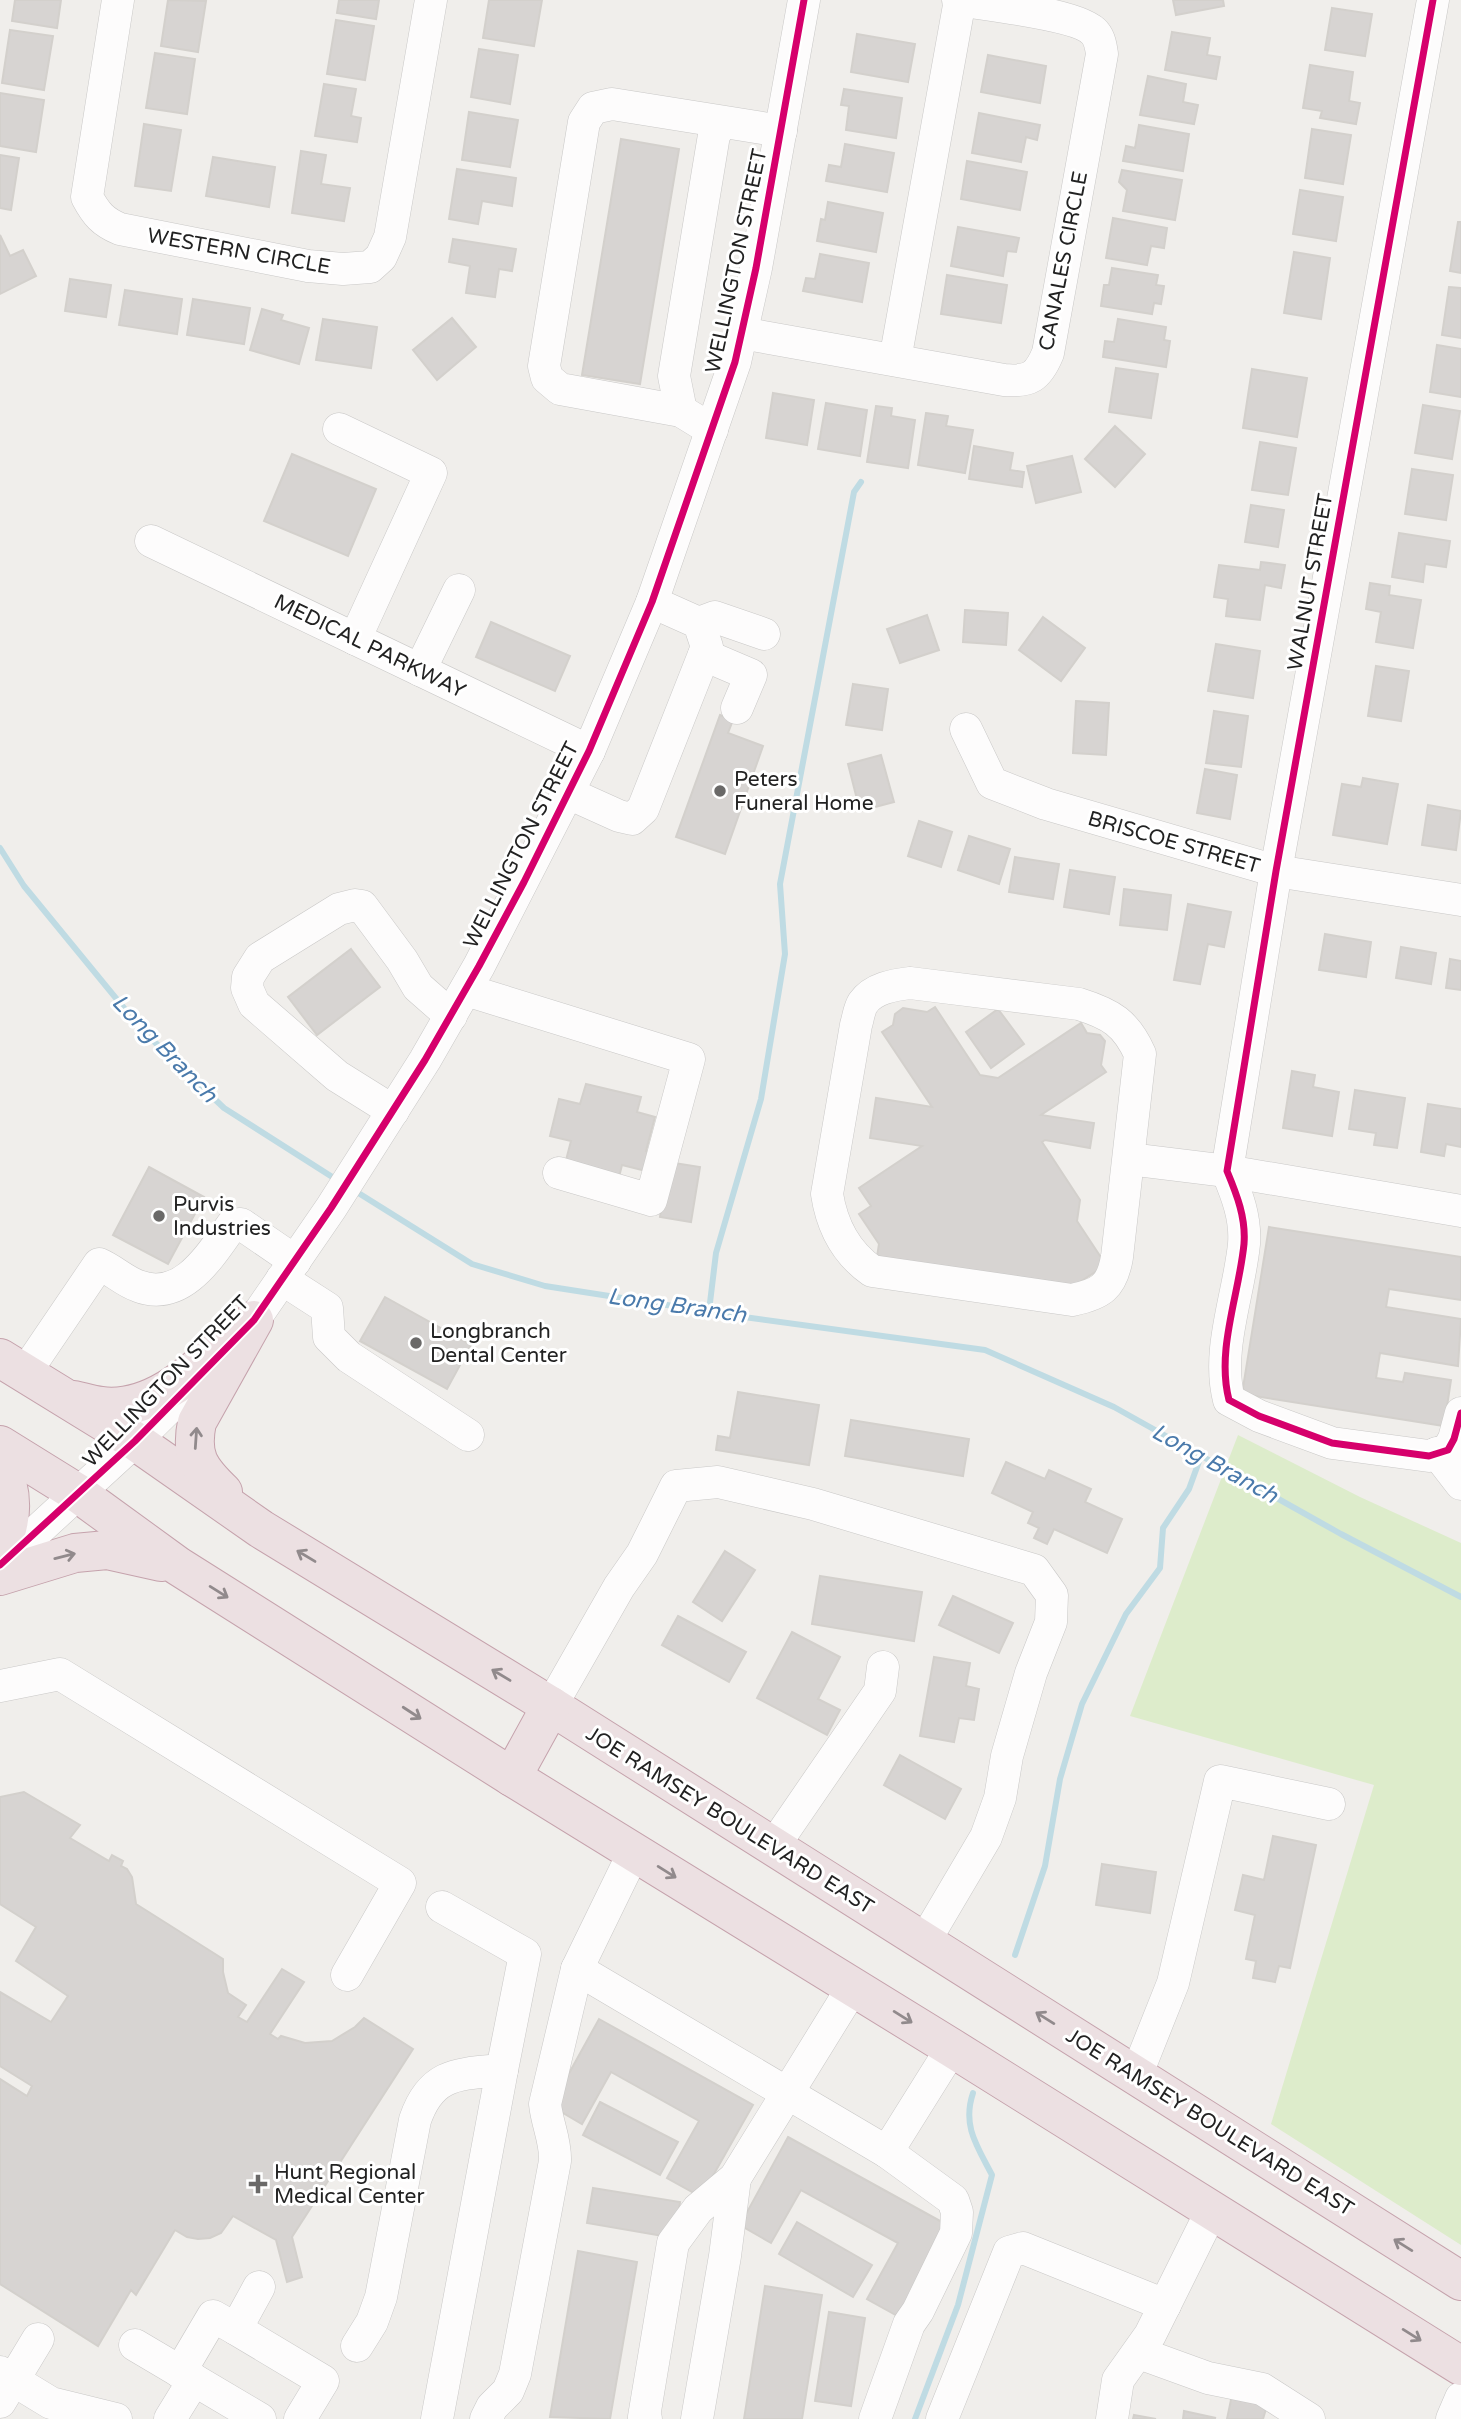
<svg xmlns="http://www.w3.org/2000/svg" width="1461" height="2419" viewBox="0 0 1461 2419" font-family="'Varela Round',sans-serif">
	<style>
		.grass { fill: #ddeccb }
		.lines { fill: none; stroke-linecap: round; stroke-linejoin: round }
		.stream { stroke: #bfdbe3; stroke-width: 6 }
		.building { fill: #d7d4d2; stroke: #d3d0cc; stroke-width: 2 }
		.minor-casing { stroke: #c9c8c7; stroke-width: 33 }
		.highway-casing { stroke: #c5a2ac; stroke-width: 40 }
		.minor { stroke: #fdfcfc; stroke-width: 32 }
		.highway { stroke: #ece0e2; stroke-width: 38 }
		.cycleway-casing { stroke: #fff; stroke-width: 11 }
		.cycleway { stroke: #d6006c; stroke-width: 7 }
		.oneway { stroke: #918a8c }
		.poi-dot { fill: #6a6968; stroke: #fff; stroke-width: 2.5 }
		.labels { text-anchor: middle; stroke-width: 6; stroke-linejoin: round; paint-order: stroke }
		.street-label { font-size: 21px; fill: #222; stroke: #fff }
		.poi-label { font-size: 21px; fill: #222; stroke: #fff; text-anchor: start }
		.water-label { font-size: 23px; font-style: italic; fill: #4a7aab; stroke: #fff }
	</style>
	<rect width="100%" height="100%" fill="#f0eeeb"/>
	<path class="grass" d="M1238,1435L1360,1497L1461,1543V2245L1271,2124L1374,1785L1130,1716Z"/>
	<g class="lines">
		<g class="stream">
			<path d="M0,848L24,886L142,1030L224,1108L337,1180"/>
			<path d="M352,1189L472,1264L545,1286L744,1317L985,1350L1114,1407L1341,1534L1461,1597"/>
			<path d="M709,1311L716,1253L761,1099L785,954L780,884L854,492L861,482"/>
			<path d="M1015,1955L1045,1866L1060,1779L1082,1704L1126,1614L1160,1568L1163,1528L1189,1489L1201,1456"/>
			<path d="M915,2419L958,2305L992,2175C977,2146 962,2126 973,2093"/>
		</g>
	</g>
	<g class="building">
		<path d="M15,0H61L57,28L12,21Z"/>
		<path d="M168,0L206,1L198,52L161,46Z"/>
		<path d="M339,0H379L376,19L337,13Z"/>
		<path d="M489,0H542L534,46L483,38Z"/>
		<path d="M1173,0H1223L1224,6L1176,15Z"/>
		<path d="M1332,8L1372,14L1365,56L1325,50Z"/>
		<path d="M336,20L374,26L365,80L327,74Z"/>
		<path d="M10,30L53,36L44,90L2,83Z"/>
		<path d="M1172,32L1210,38L1207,55L1220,57L1216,79L1165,70Z"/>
		<path d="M857,34L915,44L908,82L851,72Z"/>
		<path d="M479,49L518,55L510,104L471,97Z"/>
		<path d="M155,53L195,59L187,114L146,108Z"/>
		<path d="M988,55L1046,66L1040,103L981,92Z"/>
		<path d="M1310,65L1353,72L1349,101L1360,103L1356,124L1320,118L1322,111L1303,108Z"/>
		<path d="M1148,76L1186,84L1183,102L1198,105L1194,124L1140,115Z"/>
		<path d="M324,84L356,89L351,116L361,118L357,142L315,136Z"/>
		<path d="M844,89L902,98L896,138L846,130L849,106L841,105Z"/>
		<path d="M0,93L44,100L36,152L0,146Z"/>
		<path d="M469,112L518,120L510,167L462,160Z"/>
		<path d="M979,113L1040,125L1037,140L1026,137L1021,162L972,153Z"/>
		<path d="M144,124L181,130L171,191L135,186Z"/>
		<path d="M1139,125L1189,134L1183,171L1123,161L1126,146L1135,148Z"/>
		<path d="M1312,129L1351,135L1343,184L1305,178Z"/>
		<path d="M621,139L679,149L640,384L582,375Z"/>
		<path d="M845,144L894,153L887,192L826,181L829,165L841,167Z"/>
		<path d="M301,151L326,155L321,184L350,188L344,221L292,213Z"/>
		<path d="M0,155L19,158L11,210L0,208Z"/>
		<path d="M213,157L275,167L269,207L206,196Z"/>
		<path d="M967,161L1027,172L1020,210L961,199Z"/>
		<path d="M457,169L516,178L512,206L482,201L478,224L449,219Z"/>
		<path d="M1122,170L1182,180L1175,220L1123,211L1127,190L1119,182Z"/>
		<path d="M1300,190L1343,197L1336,241L1293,234Z"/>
		<path d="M828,202L883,213L876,252L817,241L821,219L825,220Z"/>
		<path d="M1113,218L1167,228L1164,248L1151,246L1147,265L1106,258Z"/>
		<path d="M1458,222H1461V273L1450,271Z"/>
		<path d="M958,227L1019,238L1016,252L1007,251L1003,276L951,266Z"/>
		<path d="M0,235L10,256L23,250L36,276L0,294Z"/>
		<path d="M453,239L516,249L512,271L499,269L495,297L466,293L470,266L449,262Z"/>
		<path d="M1294,252L1330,258L1321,319L1284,313Z"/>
		<path d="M820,254L869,263L862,302L803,291L806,278L815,279Z"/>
		<path d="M1112,268L1158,275L1156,285L1164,286L1161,304L1154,303L1152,314L1101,306L1104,285H1109Z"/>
		<path d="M947,275L1007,285L1001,323L941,314Z"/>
		<path d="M70,279L111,285L106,317L65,311Z"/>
		<path d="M1449,287L1461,288V338L1442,335Z"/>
		<path d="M125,290L182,299L177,334L119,325Z"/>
		<path d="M193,299L250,308L244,344L187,335Z"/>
		<path d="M262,309L283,315L281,320L309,328L299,364L250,350Z"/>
		<path d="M452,318L476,347L437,380L413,350Z"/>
		<path d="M323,319L377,327L371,368L316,360Z"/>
		<path d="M1118,319L1166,327L1164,340L1170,341L1166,367L1103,357L1105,341L1114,342Z"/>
		<path d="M1437,345L1461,349V397L1430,392Z"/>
		<path d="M1116,368L1158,374L1151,418L1109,412Z"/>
		<path d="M1252,369L1307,378L1297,437L1243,428Z"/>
		<path d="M773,393L814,400L807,445L766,438Z"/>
		<path d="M826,403L867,410L860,456L818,449Z"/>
		<path d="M1423,405L1460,411L1452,459L1415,453Z"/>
		<path d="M876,406L892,408L891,416L915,420L908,468L867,462Z"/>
		<path d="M926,413L948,416L946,426L973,430L965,473L918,465Z"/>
		<path d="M1115,426L1145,454L1115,487L1085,459Z"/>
		<path d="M1260,442L1296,448L1288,495L1252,490Z"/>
		<path d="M974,446L1013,453L1010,470L1024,472L1022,487L969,479Z"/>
		<path d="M292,454L376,489L348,556L264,521Z"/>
		<path d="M1072,456L1081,492L1036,503L1027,466Z"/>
		<path d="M1412,469L1453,475L1446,520L1405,514Z"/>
		<path d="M1251,505L1284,510L1278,547L1245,542Z"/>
		<path d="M1399,533L1450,541L1446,567L1425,564L1423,582L1392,577Z"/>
		<path d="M1261,562L1285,565L1281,588L1265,585L1260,620L1226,616L1228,599L1214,597L1219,565L1260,570Z"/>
		<path d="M1370,583L1390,586L1389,595L1421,600L1413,648L1376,642L1381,612L1366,609Z"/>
		<path d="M965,610L1008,613L1006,645L963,642Z"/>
		<path d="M927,615L939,650L900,663L887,629Z"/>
		<path d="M1043,617L1085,648L1061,681L1019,650Z"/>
		<path d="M491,622L570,656L555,691L476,657Z"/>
		<path d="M1216,644L1260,651L1253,698L1208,691Z"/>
		<path d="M1376,666L1409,671L1401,721L1368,716Z"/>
		<path d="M853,684L888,689L882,730L846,725Z"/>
		<path d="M1076,701L1109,703L1106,755L1073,753Z"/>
		<path d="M1214,711L1248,716L1241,767L1206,763Z"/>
		<path d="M720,715L733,720L728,733L763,746L725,854L676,837Z"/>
		<path d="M881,755L894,802L860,811L848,764Z"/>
		<path d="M1205,769L1237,775L1230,819L1197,813Z"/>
		<path d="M1363,778L1398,784L1387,844L1333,835L1342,784L1361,787Z"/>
		<path d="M1428,805L1461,811L1456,850L1422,845Z"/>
		<path d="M919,821L952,832L941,867L908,856Z"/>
		<path d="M969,836L1010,849L999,884L958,870Z"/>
		<path d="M1015,857L1059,864L1053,899L1009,892Z"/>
		<path d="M1070,870L1115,877L1109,914L1064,907Z"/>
		<path d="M1124,889L1171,895L1167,930L1120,925Z"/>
		<path d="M1188,904L1231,912L1224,947L1208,944L1200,984L1174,980Z"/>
		<path d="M1325,934L1371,942L1366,977L1319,970Z"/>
		<path d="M1401,947L1436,953L1431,984L1396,978Z"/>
		<path d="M351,949L380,987L317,1035L288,997Z"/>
		<path d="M1450,959L1461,961V990L1446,988Z"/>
		<path d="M935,1007L980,1075L998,1078L1081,1023L1087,1033L1100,1035L1105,1041L1101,1065L1106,1072L1041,1115L1094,1123L1090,1148L1045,1140L1042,1142L1080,1200L1077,1221L1106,1265L1072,1287L877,1257L879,1244L859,1214L871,1206L859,1188L922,1146L870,1138L876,1098L932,1107L882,1032L893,1025L895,1014L903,1008L927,1012Z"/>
		<path d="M998,1009L1024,1044L991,1068L966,1032Z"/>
		<path d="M1292,1071L1315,1075L1313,1087L1339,1092L1332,1136L1283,1128Z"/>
		<path d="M586,1084L641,1097L637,1112L655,1117L646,1151L658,1154L654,1173L622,1165L619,1177L565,1164L571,1141L550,1136L559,1099L580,1104Z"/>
		<path d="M1355,1090L1405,1098L1397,1148L1374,1145L1376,1133L1349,1129Z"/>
		<path d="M1428,1104L1461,1109V1147L1446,1144L1444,1156L1421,1152Z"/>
		<path d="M668,1162L700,1167L691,1222L660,1217Z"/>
		<path d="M149,1167L204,1197L168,1264L113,1235Z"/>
		<path d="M1269,1227L1461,1257V1300L1389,1289L1386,1307L1461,1319L1458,1366L1380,1353L1376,1378L1403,1382L1405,1373L1451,1380L1444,1426L1242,1394Z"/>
		<path d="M385,1297L471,1345L447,1389L360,1341Z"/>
		<path d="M738,1392L819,1405L809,1465L716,1450L718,1436L730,1438Z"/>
		<path d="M851,1420L969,1439L963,1476L845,1456Z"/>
		<path d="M1006,1462L1045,1479L1049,1470L1091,1489L1085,1502L1122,1519L1107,1553L1054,1529L1047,1544L1034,1538L1039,1528L1028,1523L1033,1512L992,1493Z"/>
		<path d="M725,1551L755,1570L722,1621L693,1602Z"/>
		<path d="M820,1576L922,1592L914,1641L812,1624Z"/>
		<path d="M953,1596L1013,1623L999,1653L939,1625Z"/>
		<path d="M678,1616L746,1652L729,1682L662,1645Z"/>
		<path d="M792,1632L840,1657L818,1699L840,1710L827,1735L757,1698Z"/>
		<path d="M934,1657L970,1663L966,1686L979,1689L974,1720L959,1718L954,1742L920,1736Z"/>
		<path d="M900,1755L961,1789L945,1819L884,1785Z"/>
		<path d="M24,1792L80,1825L70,1838L109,1861L112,1855L123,1861L121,1866L127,1869L132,1877L136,1904L223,1959V1972L228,1993L246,2005L238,2017L247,2022L282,1969L304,1982L270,2034L278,2039L281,2036L305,2043L332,2041L355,2027L364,2018L413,2049L292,2237L302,2277L287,2282L276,2240L233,2216L221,2233L210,2238L198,2239L187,2237L175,2230L136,2295L131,2290L98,2346L0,2284V2079L27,2096L32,2086L0,2066V1992L51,2022L68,1996L16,1961L36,1927L0,1904V1797Z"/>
		<path d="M1273,1836L1316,1845L1290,1968L1279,1966L1275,1982L1253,1978L1256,1961L1246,1959L1255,1915L1235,1910L1243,1875L1264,1880Z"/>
		<path d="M1102,1864L1156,1872L1150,1913L1096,1905Z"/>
		<path d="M599,2019L753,2105L701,2197L667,2178L699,2121L611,2072L582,2124L551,2106Z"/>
		<path d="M600,2102L678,2142L660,2175L583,2135Z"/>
		<path d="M788,2137L951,2227L901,2318L867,2299L898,2243L801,2190L771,2243L740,2225Z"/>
		<path d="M593,2188L680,2202L675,2238L587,2223Z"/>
		<path d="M797,2222L872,2265L853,2297L779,2254Z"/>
		<path d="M578,2251L637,2262L610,2419L550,2417Z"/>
		<path d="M765,2286L822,2295L802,2419H744Z"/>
		<path d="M829,2312L865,2318L851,2406L815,2401Z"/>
		<path d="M1232,2395L1268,2402L1263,2419H1227Z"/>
		<path d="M1184,2411L1216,2418L1183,2419Z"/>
		<path d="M1134,2415L1156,2419H1133Z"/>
	</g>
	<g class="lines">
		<defs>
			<g id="minor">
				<path d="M118,0L87,197C96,214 103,222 120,229L308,266L343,269L370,267L381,257L390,237L431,0"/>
				<path d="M1433,0L1276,871L1227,1171C1237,1195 1246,1218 1244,1244C1239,1295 1216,1350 1229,1400L1259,1416L1332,1443L1429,1456L1448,1450L1454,1439L1461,1413"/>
				<path d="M741,333L1004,380C1030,382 1038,377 1048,353L1102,54C1101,47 1100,39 1095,33C1080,14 985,5 958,0"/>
				<path d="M895,360L960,0"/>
				<path d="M681,411L674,376L714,135L719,127L726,123"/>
				<path d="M339,429L431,473L355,639"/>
				<path d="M712,430L681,411L560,389L547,378L544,366L584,122L593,108L612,104L781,131"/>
				<path d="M151,541L589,751"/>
				<path d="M699,623L715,617L764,634"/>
				<path d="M704,655L751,675L737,708"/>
				<path d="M420,670L459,590"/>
				<path d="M966,729L992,783L1046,804L1276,871L1461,900"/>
				<path d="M568,793L619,816L632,819L643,809L707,647L699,623L652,602"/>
				<path d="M910,983L1079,1004C1111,1014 1126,1023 1140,1054L1117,1257C1112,1287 1101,1294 1072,1300L872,1271C845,1252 832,1226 827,1194L856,1025C858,1019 859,1009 863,1003C873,988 894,985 910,983Z"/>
				<path d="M466,990L689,1059L651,1200L559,1173"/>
				<path d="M393,1111L337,1076L254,1004L247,988L248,977L260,958L339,909L355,905L362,906L402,960L418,987L451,1016"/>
				<path d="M1129,1159L1227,1171L1461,1211"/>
				<path d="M282,1279L327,1308L329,1337L349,1357L468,1435"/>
				<path d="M238,1337L254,1320L331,1208L425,1060L479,966L589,751L652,602L735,362L756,268L804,0"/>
				<path d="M25,1373L99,1264C113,1270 124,1281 138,1286C182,1303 210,1256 232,1225L241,1224L295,1261"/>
				<path d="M1437,1453L1461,1484"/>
				<path d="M0,1565L135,1441L193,1384"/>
				<path d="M0,1686L60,1674L400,1883L347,1975"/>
				<path d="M551,1706L619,1587L642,1554L676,1486L718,1482L813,1504L1034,1570L1052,1595L1051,1622L1031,1673L1007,1756L1000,1798L986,1837L924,1942"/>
				<path d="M773,1847L880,1691L883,1667"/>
				<path d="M634,1852L577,1969L887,2152L952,2048"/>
				<path d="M442,1907L525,1954L502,2070"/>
				<path d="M1136,2076L1173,1983L1220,1781L1329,1804"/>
				<path d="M259,2287L236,2329L323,2381L300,2419"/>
				<path d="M135,2345L260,2419"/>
				<path d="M357,2346L372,2322L381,2297L415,2120C431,2073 457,2074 502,2070L437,2419"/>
				<path d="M1139,2353L1208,2378L1262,2389L1309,2419"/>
				<path d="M0,2372L51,2403L116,2419"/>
				<path d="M180,2372L213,2316L236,2329"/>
				<path d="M0,2402L38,2339"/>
				<path d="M170,2419L194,2380"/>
				<path d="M486,2419L492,2407L508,2391L515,2374L555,2161C556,2141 547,2124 545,2104L577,1969"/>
				<path d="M646,2419L644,2417L673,2243L698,2209L735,2178L853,1987"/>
				<path d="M697,2419L725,2256L735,2178"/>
				<path d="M875,2419L909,2324L918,2311L956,2233L957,2212L953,2200L887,2152"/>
				<path d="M942,2419L1009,2252L1023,2248L1165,2305"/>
				<path d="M1112,2419L1118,2380L1150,2335L1212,2210"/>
				<path d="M1452,2419L1461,2398"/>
			</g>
			<g id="highway">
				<path d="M0,1358L135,1441L261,1529L551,1706L1461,2281"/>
				<path d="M74,1400C83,1402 92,1405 101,1406C154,1413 199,1367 236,1335"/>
				<path d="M0,1445L79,1494L178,1566L512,1777L952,2048L1461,2366"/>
				<path d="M0,1466C14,1491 13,1522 0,1546"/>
				<path d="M223,1492C199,1469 190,1456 197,1422L254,1320"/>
				<path d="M0,1576L75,1553L107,1550L161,1562"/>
				<path d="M512,1777L551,1706"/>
			</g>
		</defs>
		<use href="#minor" class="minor-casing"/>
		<use href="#highway" class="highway-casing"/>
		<use href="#minor" class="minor"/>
		<use href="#highway" class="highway"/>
		<defs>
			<g id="cycleway">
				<path d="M1433,0L1276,871L1227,1171C1237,1195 1246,1218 1244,1244C1239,1295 1216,1350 1229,1400L1259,1416L1332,1443L1429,1456L1448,1450L1454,1439L1461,1413"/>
				<path d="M0,1565L135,1441L254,1320L331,1208L425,1060L479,966L524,882L589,751L652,602L735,362L756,268L804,0"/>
			</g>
		</defs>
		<use href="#cycleway" class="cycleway-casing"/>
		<use href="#cycleway" class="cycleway"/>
	</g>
	<defs><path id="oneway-shaft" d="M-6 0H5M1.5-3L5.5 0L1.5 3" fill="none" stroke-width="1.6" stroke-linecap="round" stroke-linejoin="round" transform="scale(1.75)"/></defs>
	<g class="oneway">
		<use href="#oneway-shaft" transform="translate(196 1438) rotate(-86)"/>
		<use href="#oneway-shaft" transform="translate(65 1556) rotate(-14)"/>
		<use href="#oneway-shaft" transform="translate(306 1556) rotate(-149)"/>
		<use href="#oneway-shaft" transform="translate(219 1592) rotate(32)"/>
		<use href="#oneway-shaft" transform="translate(501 1675) rotate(-149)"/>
		<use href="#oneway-shaft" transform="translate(412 1713) rotate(33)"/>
		<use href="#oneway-shaft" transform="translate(667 1872) rotate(32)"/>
		<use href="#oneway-shaft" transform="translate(903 2017) rotate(32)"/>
		<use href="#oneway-shaft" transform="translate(1045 2018) rotate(-148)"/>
		<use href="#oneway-shaft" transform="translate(1403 2245) rotate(-148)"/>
		<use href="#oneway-shaft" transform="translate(1412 2335) rotate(32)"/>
	</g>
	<g class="poi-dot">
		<circle cx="720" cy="791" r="7"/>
		<circle cx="159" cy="1216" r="7"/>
		<circle cx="416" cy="1343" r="7"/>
		<path d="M254.5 2173.5h7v7h7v7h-7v7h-7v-7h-7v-7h7z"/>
	</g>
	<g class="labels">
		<g class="street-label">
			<text transform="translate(239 251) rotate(10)" y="7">WESTERN CIRCLE</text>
			<text transform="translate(736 261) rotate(-78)" y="7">WELLINGTON STREET</text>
			<text transform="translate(1063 261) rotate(-79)" y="7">CANALES CIRCLE</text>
			<text transform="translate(1310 582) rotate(-80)" y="7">WALNUT STREET</text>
			<text transform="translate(370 646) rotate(26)" y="7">MEDICAL PARKWAY</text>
			<text transform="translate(1174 842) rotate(16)" y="7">BRISCOE STREET</text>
			<text transform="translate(521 845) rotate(-63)" y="7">WELLINGTON STREET</text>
			<text transform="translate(166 1381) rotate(-46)" y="7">WELLINGTON STREET</text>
			<text transform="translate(730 1820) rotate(32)" y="7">JOE RAMSEY BOULEVARD EAST</text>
			<text transform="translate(1210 2122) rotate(32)" y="7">JOE RAMSEY BOULEVARD EAST</text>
		</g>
		<g class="poi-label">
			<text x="734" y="786">Peters<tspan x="734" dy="24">Funeral Home</tspan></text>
			<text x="173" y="1211">Purvis<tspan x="173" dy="24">Industries</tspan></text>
			<text x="430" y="1338">Longbranch<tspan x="430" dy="24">Dental Center</tspan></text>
			<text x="274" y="2179">Hunt Regional<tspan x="274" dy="24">Medical Center</tspan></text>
		</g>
		<g class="water-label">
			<text transform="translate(165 1048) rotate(46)" y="8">Long Branch</text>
			<text transform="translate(677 1305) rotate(8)" y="8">Long Branch</text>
			<text transform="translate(1215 1463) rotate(29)" y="8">Long Branch</text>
		</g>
	</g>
</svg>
